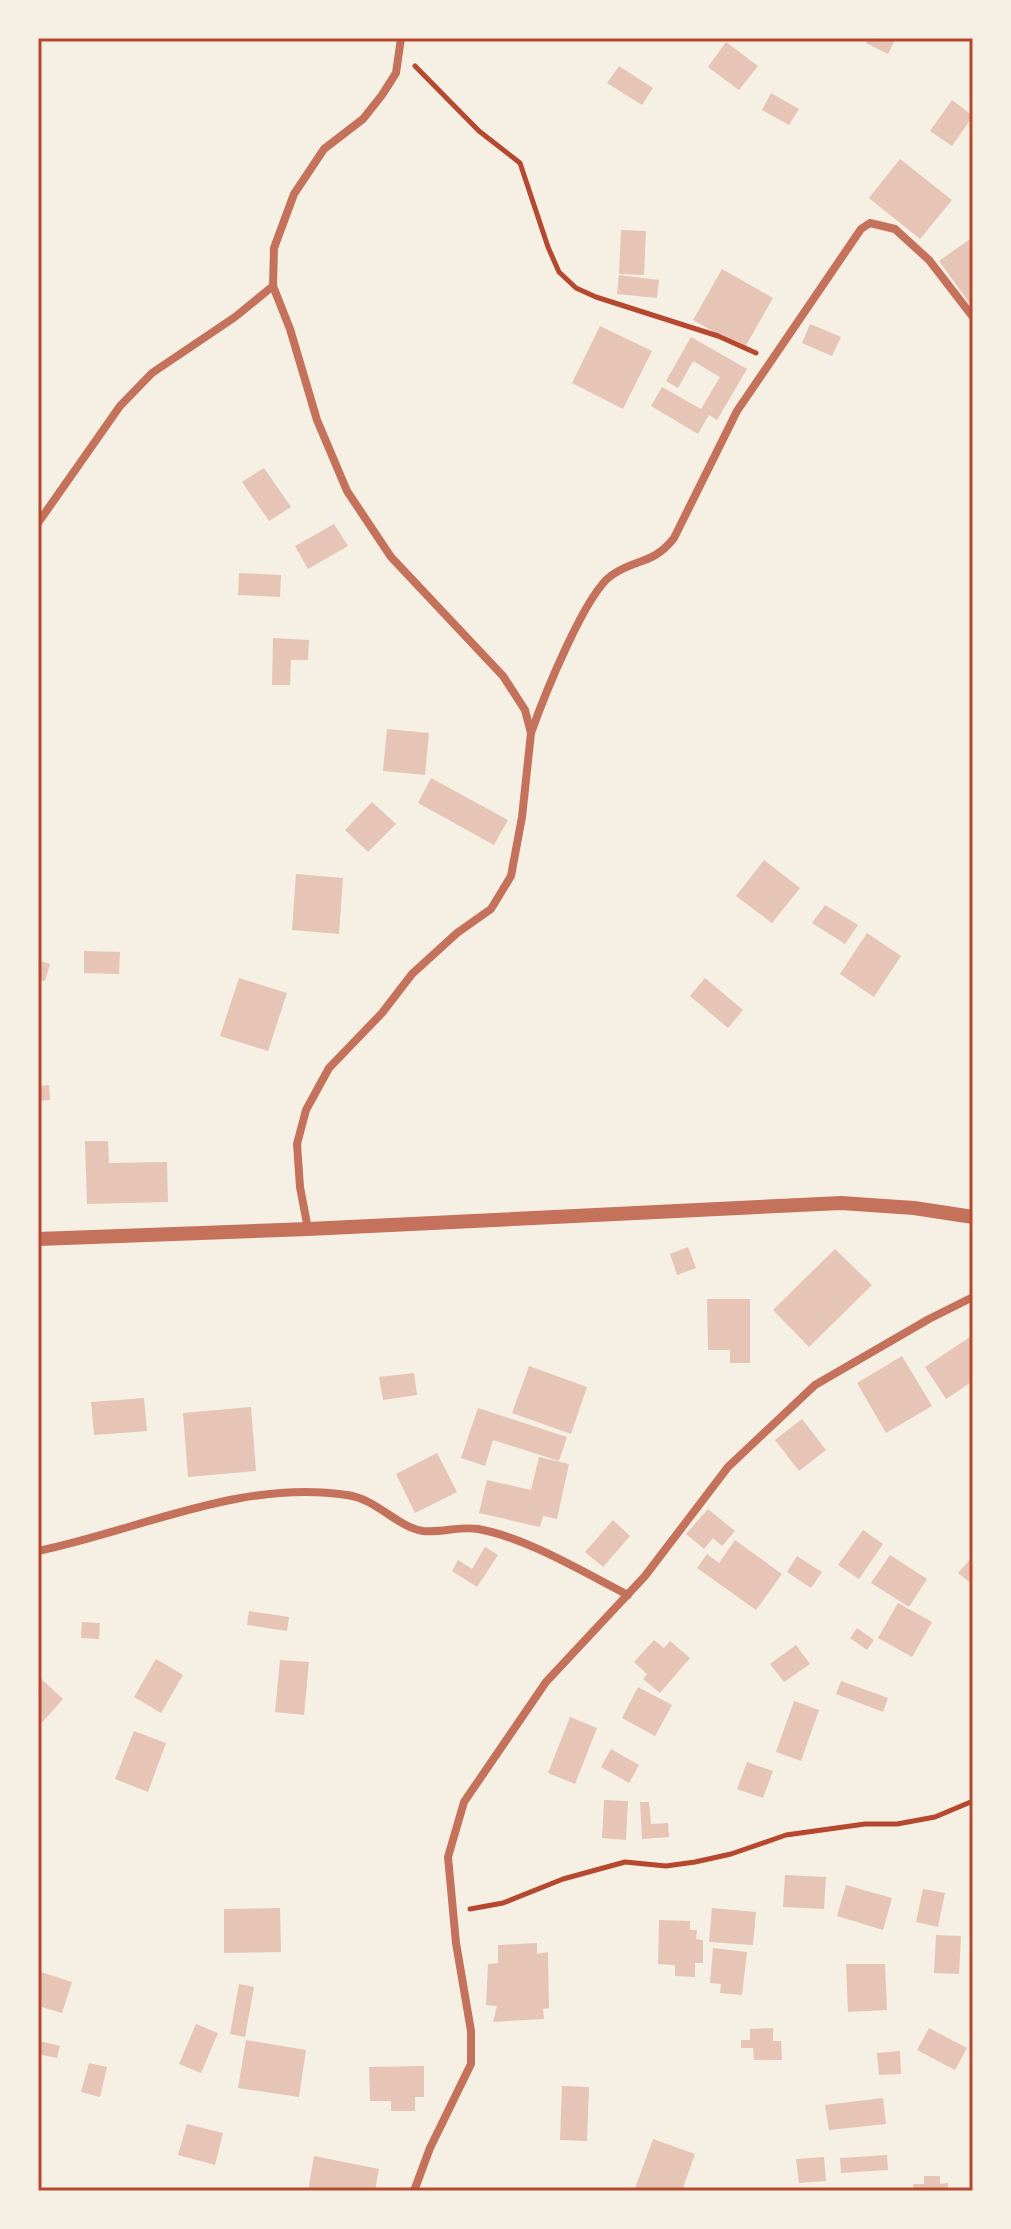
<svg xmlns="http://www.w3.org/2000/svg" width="1011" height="2229" viewBox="0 0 1011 2229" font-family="Karla,sans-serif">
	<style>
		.building { fill: #e6c5b7 }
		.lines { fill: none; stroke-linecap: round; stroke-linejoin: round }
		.path { stroke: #b5482f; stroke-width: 5 }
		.minor { stroke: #c5725c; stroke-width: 8 }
		.tertiary { stroke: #c5725c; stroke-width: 14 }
		.neatline { fill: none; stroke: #b5482f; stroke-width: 3 }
	</style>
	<rect width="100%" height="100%" fill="#f6efe4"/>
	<g class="building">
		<path d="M868,38H896L888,54L866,43Z"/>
		<path d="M726,42L758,66L739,90L708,67Z"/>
		<path d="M619,66L653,88L642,105L607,83Z"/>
		<path d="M771,93L799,109L789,125L762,110Z"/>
		<path d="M952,100L973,116L952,146L930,131Z"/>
		<path d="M900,159L952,200L920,239L869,198Z"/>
		<path d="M621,230L646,231L644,275L619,274Z"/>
		<path d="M973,237V308L939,261Z"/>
		<path d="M722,269L773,298L744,349L693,320Z"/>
		<path d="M619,275L659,280L657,298L617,294Z"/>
		<path d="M810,324L841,337L832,356L802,343Z"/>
		<path d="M600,326L652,351L623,409L572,383Z"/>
		<path d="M691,337L747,369L717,420L709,415L698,434L651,406L662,387L701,409L720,377L693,361L678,388L666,381Z"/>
		<path d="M264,468L291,507L269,521L242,482Z"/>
		<path d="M334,524L348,546L308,569L295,546Z"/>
		<path d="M239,573L281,575L280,597L238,595Z"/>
		<path d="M273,638L309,640L308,660H291L290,685H272Z"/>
		<path d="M387,729L429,733L425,775L383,771Z"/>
		<path d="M431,778L508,820L494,845L418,803Z"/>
		<path d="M372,802L396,824L368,852L345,830Z"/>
		<path d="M764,860L800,888L772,923L736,896Z"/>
		<path d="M296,874L343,878L339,934L292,930Z"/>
		<path d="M825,905L858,925L845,944L812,923Z"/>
		<path d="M867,933L901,956L874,997L840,974Z"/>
		<path d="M84,951L120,952L119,974L84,973Z"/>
		<path d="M38,960L50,964L45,981L38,979Z"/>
		<path d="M239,978L287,993L268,1051L220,1036Z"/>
		<path d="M705,978L743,1010L728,1028L690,996Z"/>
		<path d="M49,1085L50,1100L38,1101V1086Z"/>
		<path d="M85,1141H108L109,1163L167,1162L168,1202L87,1204Z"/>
		<path d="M688,1247L696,1268L677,1275L670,1254Z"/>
		<path d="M835,1249L872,1285L809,1347L773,1310Z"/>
		<path d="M707,1299H750V1363H730V1350H708Z"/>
		<path d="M973,1335V1381L946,1399L925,1367Z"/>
		<path d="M902,1356L932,1406L886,1433L857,1383Z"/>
		<path d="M529,1366L587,1387L571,1434L512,1413Z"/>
		<path d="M414,1373L417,1395L383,1400L379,1377Z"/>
		<path d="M144,1398L147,1431L94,1435L91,1402Z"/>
		<path d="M251,1407L256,1471L188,1477L183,1413Z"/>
		<path d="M478,1408L567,1437L559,1461L493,1440L485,1466L461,1458Z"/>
		<path d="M802,1419L826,1450L799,1471L775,1440Z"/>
		<path d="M437,1453L457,1492L415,1513L396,1474Z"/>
		<path d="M539,1457L569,1464L557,1519L543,1516L540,1527L479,1513L487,1480L531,1490Z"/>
		<path d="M708,1509L735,1531L722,1546L713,1538L704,1549L686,1534Z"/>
		<path d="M613,1520L630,1536L603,1567L585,1552Z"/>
		<path d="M863,1530L883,1544L859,1579L838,1565Z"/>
		<path d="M735,1540L782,1574L756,1610L697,1568L707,1554L719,1563Z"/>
		<path d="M485,1547L498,1555L477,1587L452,1571L458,1560L472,1569Z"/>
		<path d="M890,1555L927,1579L909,1607L871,1583Z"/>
		<path d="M797,1556L822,1572L811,1588L787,1572Z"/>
		<path d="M973,1556V1585L958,1573Z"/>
		<path d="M898,1603L932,1622L912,1657L878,1638Z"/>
		<path d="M249,1611L289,1617L287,1631L247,1625Z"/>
		<path d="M82,1622L100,1623L99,1639L81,1638Z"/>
		<path d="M857,1628L874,1640L867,1650L850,1638Z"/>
		<path d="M654,1640L664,1648L670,1641L690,1658L660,1693L643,1679L647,1674L634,1662Z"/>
		<path d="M796,1645L810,1664L784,1682L770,1664Z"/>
		<path d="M156,1659L183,1675L161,1713L134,1697Z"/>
		<path d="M280,1660L309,1662L304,1715L275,1712Z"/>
		<path d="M38,1676L63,1699L38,1727Z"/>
		<path d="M841,1681L888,1698L883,1712L836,1694Z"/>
		<path d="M638,1687L672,1705L655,1736L622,1718Z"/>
		<path d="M794,1701L819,1710L801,1761L776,1752Z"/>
		<path d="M570,1717L597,1728L575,1784L548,1773Z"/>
		<path d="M134,1731L166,1743L148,1792L115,1779Z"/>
		<path d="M611,1749L639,1765L629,1783L601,1767Z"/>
		<path d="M747,1762L773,1771L763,1798L737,1789Z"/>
		<path d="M604,1800L628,1801L626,1840L602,1838Z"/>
		<path d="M640,1802H649L651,1824L668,1823L669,1837L642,1839Z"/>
		<path d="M785,1875L826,1877L824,1909L783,1907Z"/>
		<path d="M846,1885L892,1898L883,1930L837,1916Z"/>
		<path d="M923,1889L945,1893L938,1927L916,1922Z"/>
		<path d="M280,1908L281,1952L224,1953V1909Z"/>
		<path d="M712,1908L756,1912L753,1945L709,1942Z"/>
		<path d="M659,1920L690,1921V1930H697L696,1939L703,1940V1963H695V1977L675,1976V1965L658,1964Z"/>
		<path d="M936,1935L961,1936L959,1974L934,1973Z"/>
		<path d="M537,1943V1954L548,1952L549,2008L543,2009L544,2019L493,2022L497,2006L486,2005L488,1964L498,1963V1945Z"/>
		<path d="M713,1948L747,1952L742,1995L720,1993L721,1984L710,1983Z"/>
		<path d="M846,1964H885L887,2010L848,2012Z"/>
		<path d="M38,1971L72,1982L62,2013L38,2006Z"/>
		<path d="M239,1984L254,1987L245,2037L230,2034Z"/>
		<path d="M196,2024L218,2033L201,2073L179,2064Z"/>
		<path d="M773,2028V2041H781L782,2060H754L753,2048H741V2040H750V2029Z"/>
		<path d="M929,2028L967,2048L955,2070L917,2050Z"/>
		<path d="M246,2040L306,2050L299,2097L238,2088Z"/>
		<path d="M40,2041L60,2046L57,2058L38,2054Z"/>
		<path d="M900,2051L901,2074L879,2075L877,2053Z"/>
		<path d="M89,2063L107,2067L100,2097L81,2092Z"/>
		<path d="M424,2066V2097H415V2111H391V2101H370L369,2067Z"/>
		<path d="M562,2086L589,2087L587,2141L560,2140Z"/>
		<path d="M883,2098L886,2124L829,2130L825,2105Z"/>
		<path d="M187,2124L223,2133L215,2165L178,2155Z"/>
		<path d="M653,2139L695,2154L682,2191H634Z"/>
		<path d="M887,2155L888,2170L841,2173L840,2158Z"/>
		<path d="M314,2156L379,2169L375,2191H308Z"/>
		<path d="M824,2157L826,2181L799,2183L796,2159Z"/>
		<path d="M924,2176H940V2184L948,2183V2191H914L913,2184H924Z"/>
	</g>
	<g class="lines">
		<g class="path">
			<path d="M415,66L479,131L520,163L548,247L559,272L576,288L596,297L718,336L756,353"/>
			<path d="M470,1909L503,1903L563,1879L625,1862L666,1866L695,1862L731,1854L786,1835L865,1824H897L935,1817L973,1801"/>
		</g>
		<g class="minor">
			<path d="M38,523L120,406L152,373L235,317L273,286"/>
			<path d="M531,733C543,699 585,593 612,575C636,558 653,565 674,538L737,411L861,229L870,223L895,229L929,260L973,317"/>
			<path d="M308,1229L300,1187L297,1144L306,1110L329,1068L382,1013L412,974L457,933L491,909L511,876L522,817L531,733L525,710L503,676L391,557L347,491L317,420L290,329L273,286L274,248L294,194L324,149L363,119L382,95L396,73L401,38"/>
			<path d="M38,1551C140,1530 240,1479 347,1495C377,1499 397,1527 423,1531C441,1533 460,1526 478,1529C525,1537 585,1573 628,1595"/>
			<path d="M414,2191L430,2148L471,2064V2031L456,1943L448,1857L464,1802L546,1682L645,1576L728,1467L815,1385L929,1319L973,1297"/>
		</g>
		<path class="tertiary" d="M38,1239L308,1229L841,1203L914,1208L973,1217"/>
	</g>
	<rect width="1011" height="2229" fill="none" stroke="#f6efe4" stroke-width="80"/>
	<rect x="40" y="40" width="931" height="2149" class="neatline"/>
</svg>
